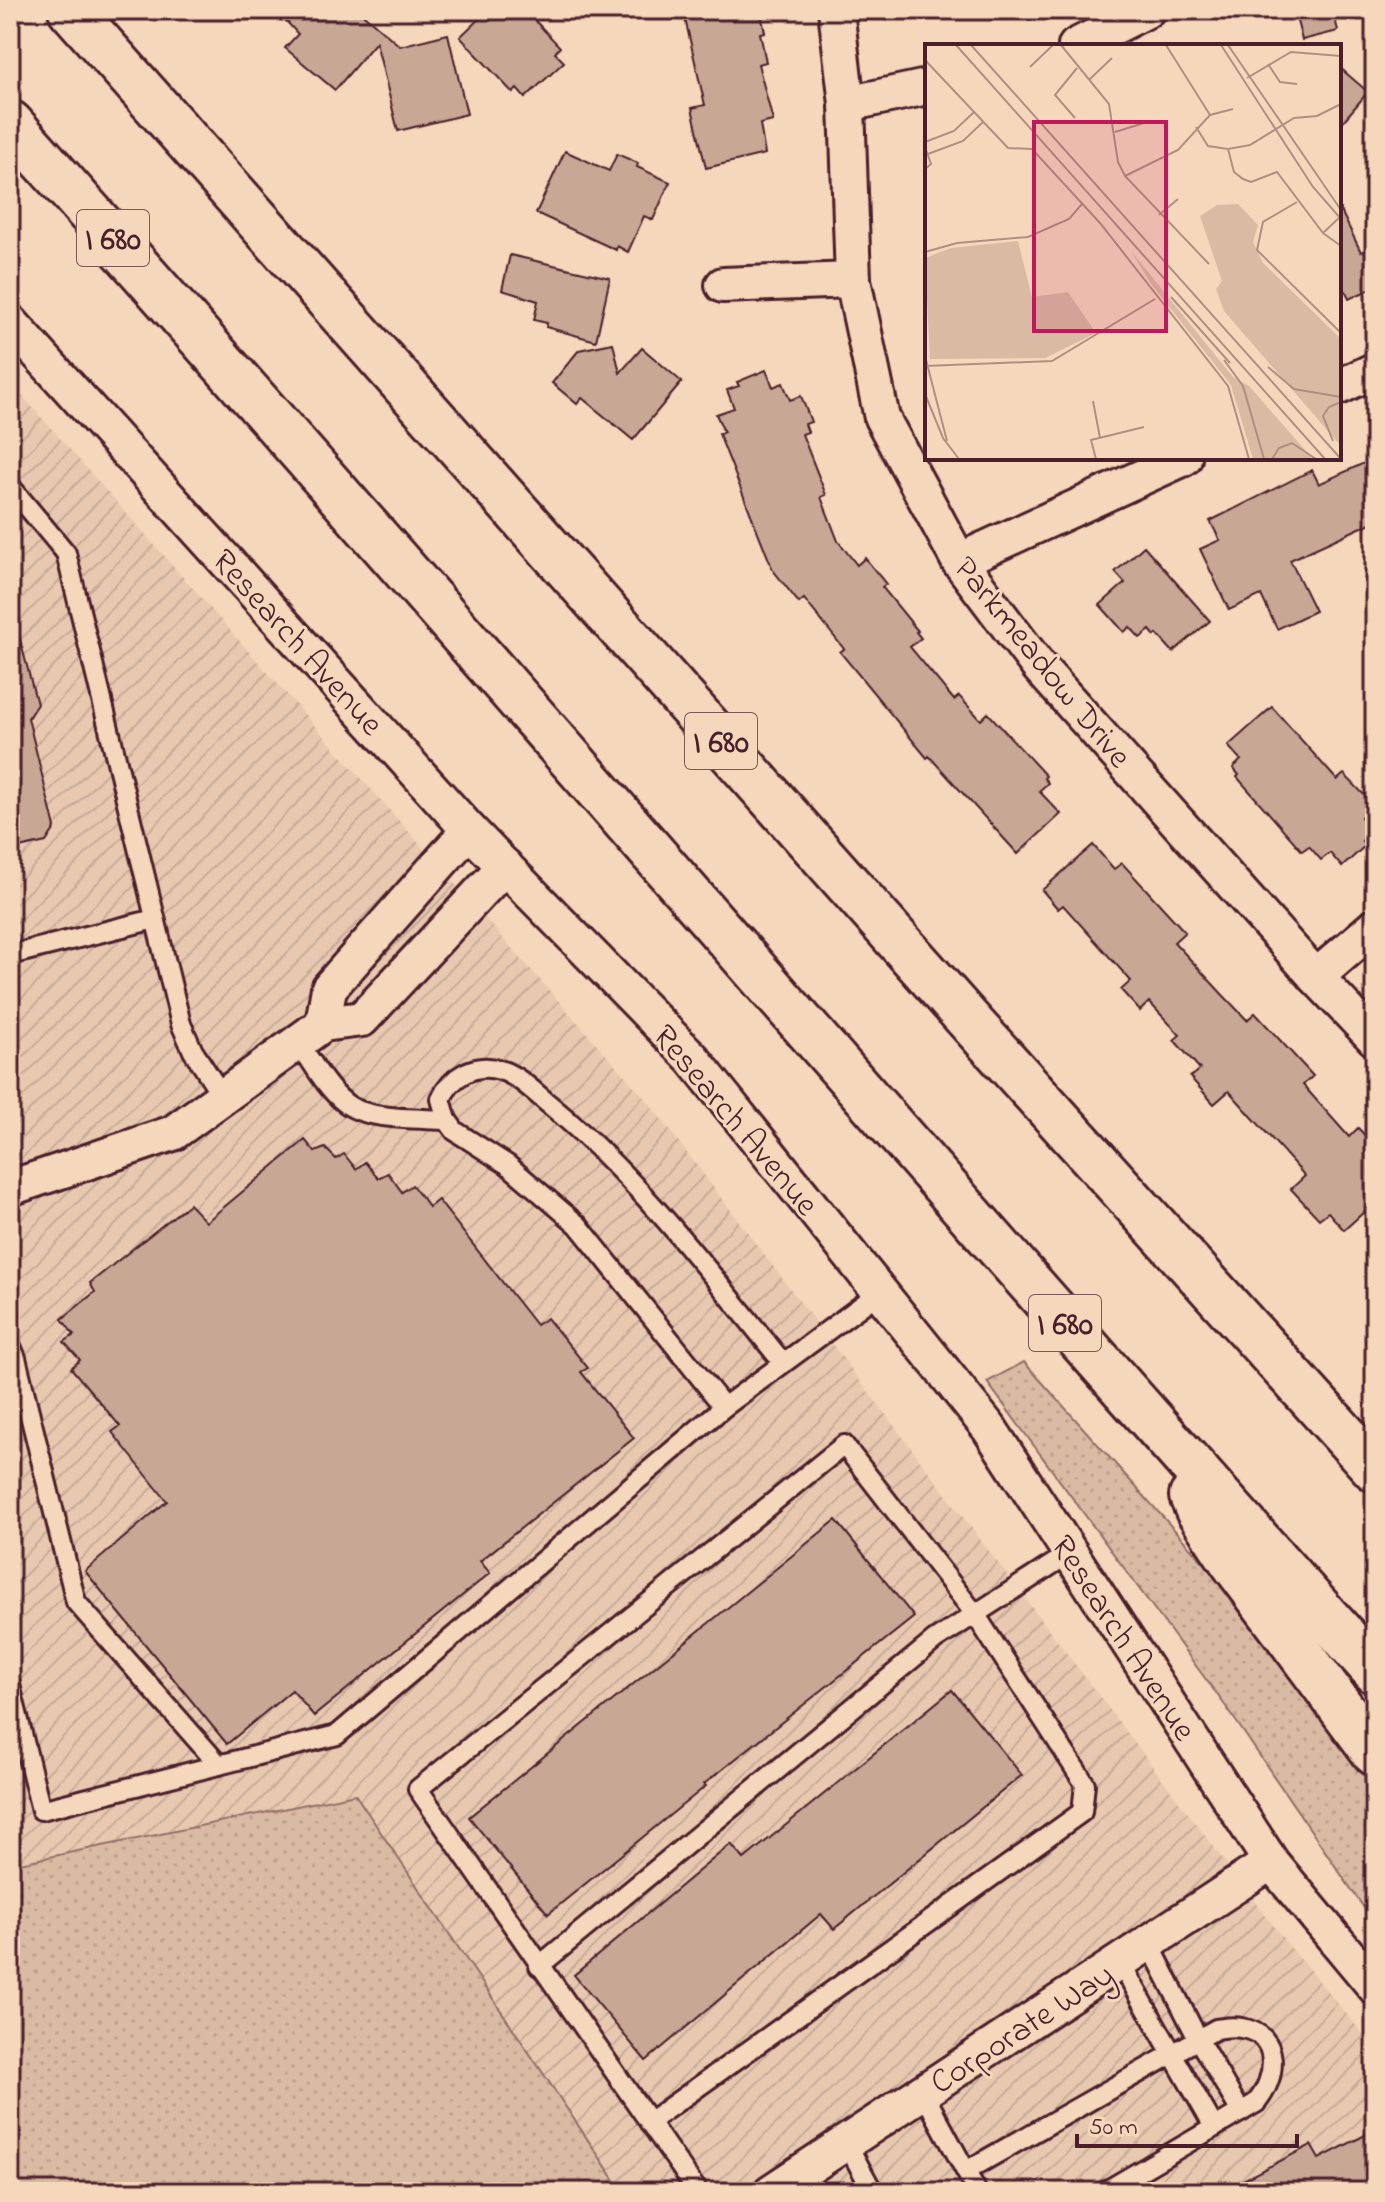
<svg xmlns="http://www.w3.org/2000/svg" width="1385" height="2202" viewBox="0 0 1385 2202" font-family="'Indie Flower',sans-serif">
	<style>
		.industrial { fill: url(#industrial-furrows) }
		.grass { fill: url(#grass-dots); stroke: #926c67; stroke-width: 2 }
		.building { fill: #c8a795; stroke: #4a1f2b; stroke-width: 2 }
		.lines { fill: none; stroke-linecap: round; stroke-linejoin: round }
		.service-casing { stroke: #4a1f2b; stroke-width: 24 }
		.minor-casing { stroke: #4a1f2b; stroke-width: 40 }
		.motorway-casing { stroke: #4a1f2b; stroke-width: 50 }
		.service { stroke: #f5d8bb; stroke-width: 18 }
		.minor { stroke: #f5d8bb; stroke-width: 34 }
		.motorway { stroke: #f5d8bb; stroke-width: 44 }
		.labels { text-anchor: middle; stroke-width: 6; stroke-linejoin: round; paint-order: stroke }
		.shield { fill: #f5d8bb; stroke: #7d5656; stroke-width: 2 }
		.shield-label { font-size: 32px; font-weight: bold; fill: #4a1f2b }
		.street-label { font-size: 34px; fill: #4a1f2b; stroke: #f5d8bb }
		.inset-road { fill: none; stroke: #b18e81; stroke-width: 2 }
		.view { fill: #c2185b; fill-opacity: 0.15; stroke: #c2185b; stroke-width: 4 }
		.inset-edge { fill: none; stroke: #4a1f2b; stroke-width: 4 }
	</style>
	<defs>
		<pattern id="industrial-furrows" width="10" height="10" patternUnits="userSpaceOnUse" patternTransform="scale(2)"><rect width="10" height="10" fill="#e8c9b0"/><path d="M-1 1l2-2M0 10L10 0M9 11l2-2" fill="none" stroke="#c8ac98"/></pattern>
		<pattern id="grass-dots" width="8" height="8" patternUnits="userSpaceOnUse" patternTransform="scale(2)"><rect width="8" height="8" fill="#d9baa3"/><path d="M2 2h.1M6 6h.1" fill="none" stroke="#bc9f8c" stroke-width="1.8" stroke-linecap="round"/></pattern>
	</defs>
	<rect width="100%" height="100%" fill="#f5d8bb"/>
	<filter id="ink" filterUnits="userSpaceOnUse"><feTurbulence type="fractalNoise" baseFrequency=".0125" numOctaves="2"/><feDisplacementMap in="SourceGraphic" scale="16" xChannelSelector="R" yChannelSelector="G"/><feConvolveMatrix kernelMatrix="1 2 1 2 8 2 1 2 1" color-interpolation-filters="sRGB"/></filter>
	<g filter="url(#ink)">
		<path class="industrial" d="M10,382L650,1104L1282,1937L1375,2048V2192H623L355,1794L15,1864L10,1861Z"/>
		<g class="grass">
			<path d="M1024,1362L1230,1592L1375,1791V1924L1227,1708L987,1382Z"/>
			<path d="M355,1794L623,2192H10V1861L15,1864Z"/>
		</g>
		<g class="building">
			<path d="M276,10H358L400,46L448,34L467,114L398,131L376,42L335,90L285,48L298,34Z"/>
			<path d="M488,10H525L560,47L555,53L564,62L525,98L517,89L513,93L460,37Z"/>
			<path d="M683,10H760L765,32L760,33L766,62L758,64L773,121L760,124L765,154L706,168L692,108L705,105Z"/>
			<path d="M1294,10H1333L1338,31L1302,40Z"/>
			<path d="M1339,67L1368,92L1339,126Z"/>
			<path d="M565,151L609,171L617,154L638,163L637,167L670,182L653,220L644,216L628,252L617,246L616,250L536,213Z"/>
			<path d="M1339,207L1361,252L1375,246V287L1349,299L1346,291L1339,294Z"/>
			<path d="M510,255L610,278L596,341L546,327L547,323L534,320L538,301L502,290Z"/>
			<path d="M613,343L620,373L642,348L682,382L633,440L582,398L577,404L552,383L579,350Z"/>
			<path d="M766,370L773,387L783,383L790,400L801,396L811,422L805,424L808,432L802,434L826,495L821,497L838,541L857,565L865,558L886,584L882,587L918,631L916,632L921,638L910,647L954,700L959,696L981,720L988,713L1046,776L1044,778L1048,783L1039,791L1061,814L1018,854L929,756L927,758L840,652L844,649L804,599L799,603L773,570L719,434L724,432L716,414L734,408L727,390L739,386L737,382Z"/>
			<path d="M1375,458V521L1290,560L1315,611L1277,629L1261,595L1229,610L1200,549L1220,540L1210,521L1312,470L1319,484Z"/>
			<path d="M1144,546L1210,621L1173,652L1157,634L1155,636L1150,630L1140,638L1130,627L1124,632L1100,605L1125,583L1115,572Z"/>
			<path d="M18,632L37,704L28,718L55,828L46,842L10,850V633Z"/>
			<path d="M1272,707L1337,780L1344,774L1374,805L1361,817L1373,831L1362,841L1366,845L1342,867L1330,853L1321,860L1309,846L1302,851L1237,777L1239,775L1233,768L1241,760L1228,746Z"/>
			<path d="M1093,845L1114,869L1122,863L1185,932L1174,942L1224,996L1247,1020L1255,1013L1313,1076L1303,1085L1349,1137L1358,1128L1375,1146V1202L1344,1230L1328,1212L1319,1219L1291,1189L1305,1176L1229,1091L1214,1104L1190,1077L1200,1069L1174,1040L1180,1035L1149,1002L1140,1011L1121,990L1131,981L1063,905L1058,909L1042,890Z"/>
			<path d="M305,1140L315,1152L325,1148L336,1159L344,1154L356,1169L365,1162L378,1178L388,1173L402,1192L412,1185L429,1207L438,1200L536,1325L547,1318L588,1368L581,1372L634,1438L480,1561L490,1573L314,1716L292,1690L227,1744L85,1571L167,1501L112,1432L120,1426L71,1368L80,1360L64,1342L74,1335L62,1319L95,1292L90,1283L189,1204L206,1222Z"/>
			<path d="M836,1520L914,1617L704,1784L706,1786L548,1914L469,1817Z"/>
			<path d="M952,1690L1022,1775L834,1929L821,1914L646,2061L574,1975L731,1844L744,1859Z"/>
			<path d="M1375,2130V2192H1220L1311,2145L1319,2159Z"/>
		</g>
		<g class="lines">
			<defs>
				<g id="service">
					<path d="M10,486L66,553L181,1024L193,1051L223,1097"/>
					<path d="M10,955L155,919"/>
					<path d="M298,1042C312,1061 325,1087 344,1102C366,1121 418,1118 447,1120"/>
					<path d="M10,1344L16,1358L76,1602L219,1765"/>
					<path d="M724,1407L578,1225L508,1165L455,1131L447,1120L441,1099C451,1077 474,1062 500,1070C519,1076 534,1092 550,1105C637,1177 712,1275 783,1363"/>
					<path d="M10,1685L41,1810L337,1735L724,1407L880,1292"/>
					<path d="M1149,1943L1198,2039L1241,2112"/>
					<path d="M1120,1962L1214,2127"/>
					<path d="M539,1966L935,1640L1070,1553"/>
					<path d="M923,2092L977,2192"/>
					<path d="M649,2122L1082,1812L1085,1784L975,1614L844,1445L418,1789L698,2192"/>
					<path d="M846,2142L873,2192"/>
					<path d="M966,2171L1216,2029C1224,2028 1233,2026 1241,2028C1282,2034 1277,2079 1256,2103L1104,2192"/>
				</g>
				<g id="minor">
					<path d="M836,10L847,104L853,280L882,418L959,561L1039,667L1316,977L1375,1039"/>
					<path d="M1076,46L1147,10"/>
					<path d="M847,104L927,87"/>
					<path d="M723,285L853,280"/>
					<path d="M10,322L469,830L693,1059L989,1428L1271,1862L1375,1987"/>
					<path d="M1339,387L1375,370"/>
					<path d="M959,561L1184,458"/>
					<path d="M1316,977L1375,926"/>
					<path d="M323,1024L329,988L469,830"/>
					<path d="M10,1188L173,1133L323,1024L362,1019L505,866"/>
					<path d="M771,2192L1271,1862"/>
				</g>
				<g id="motorway">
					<path d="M71,10L973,1025L1375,1469"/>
					<path d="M10,123C468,636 915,1159 1375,1671"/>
					<path d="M1192,1496L1198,1510L1232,1561L1375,1753"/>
				</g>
			</defs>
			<use href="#service" class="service-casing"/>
			<use href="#minor" class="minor-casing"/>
			<use href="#motorway" class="motorway-casing"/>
			<use href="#service" class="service"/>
			<use href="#minor" class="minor"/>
			<use href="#motorway" class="motorway"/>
		</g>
	</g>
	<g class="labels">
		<g class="shield">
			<rect x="77" y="210" width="72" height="56" rx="6"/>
			<rect x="685" y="713" width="72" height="56" rx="6"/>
			<rect x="1029" y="1295" width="72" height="56" rx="6"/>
		</g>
		<g class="shield-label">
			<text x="113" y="249">I 680</text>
			<text x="721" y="752">I 680</text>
			<text x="1065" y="1334">I 680</text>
		</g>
		<g class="street-label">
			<text transform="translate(299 641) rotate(48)" y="12">Research Avenue</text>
			<text transform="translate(1044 661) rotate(51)" y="12">Parkmeadow Drive</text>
			<text transform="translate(737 1119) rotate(50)" y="12">Research Avenue</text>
			<text transform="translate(1125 1637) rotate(57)" y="12">Research Avenue</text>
			<text transform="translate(1021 2027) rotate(-33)" y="12">Corporate Way</text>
		</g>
	</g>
	<g transform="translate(925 44)">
		<rect width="416" height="416" fill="#f5d8bb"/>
		<path d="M313,160L333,181L328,198L338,219L416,295V402L299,267L291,245L297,237L275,172L292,161ZM93,197L107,253L143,248L171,289L120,314L5,315L0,214L26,204ZM206,207L308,333L324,342L388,415H328L306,341L226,240Z" fill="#d9baa3"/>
		<path class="inset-road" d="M31,1L400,415M46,1L416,415M136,1L184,60L193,118L200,132L284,220M241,1L285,71M296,1L388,143L416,175M303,1L416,166M0,16L83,104L107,105L175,179L303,342L324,415M343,20L355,38L372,40M105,23L128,1M322,34L366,8L416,12M165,35L187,14M150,74L130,51L152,24M271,83L283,102L303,105L325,101L369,74L392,72L416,60M190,88L219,79M0,98L29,87L49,68M0,103L6,120L0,125M303,105L309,128L318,135L326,138L352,128L398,189L416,202M3,110L38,97L58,78M200,132L253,106L285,71L308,65M372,158L338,178L332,206L416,289M234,171L253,155M398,189L416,172M0,208L32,199L103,193L144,175L157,160M246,253L305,319M0,312L22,397M299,316L318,342L339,415M0,322L127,317L230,255M343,323L369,345L416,353M0,350L18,394L34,415M168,357L175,394M408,397L398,372L404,363L416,358M171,415L166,396L219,383M347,415L354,404L367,399L391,415"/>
		<path class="view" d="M109,78H241V287H109Z"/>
		<rect width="416" height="416" class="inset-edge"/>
	</g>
	<rect width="1385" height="2202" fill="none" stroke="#f5d8bb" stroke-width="40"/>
	<rect x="20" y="20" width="1345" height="2162" fill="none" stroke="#4a1f2b" stroke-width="3" filter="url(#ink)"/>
	<path d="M1077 2134v12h220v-12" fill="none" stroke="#4a1f2b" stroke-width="4"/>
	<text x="1089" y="2134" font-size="24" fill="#4a1f2b" stroke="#f5d8bb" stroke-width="6" paint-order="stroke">50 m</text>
</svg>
